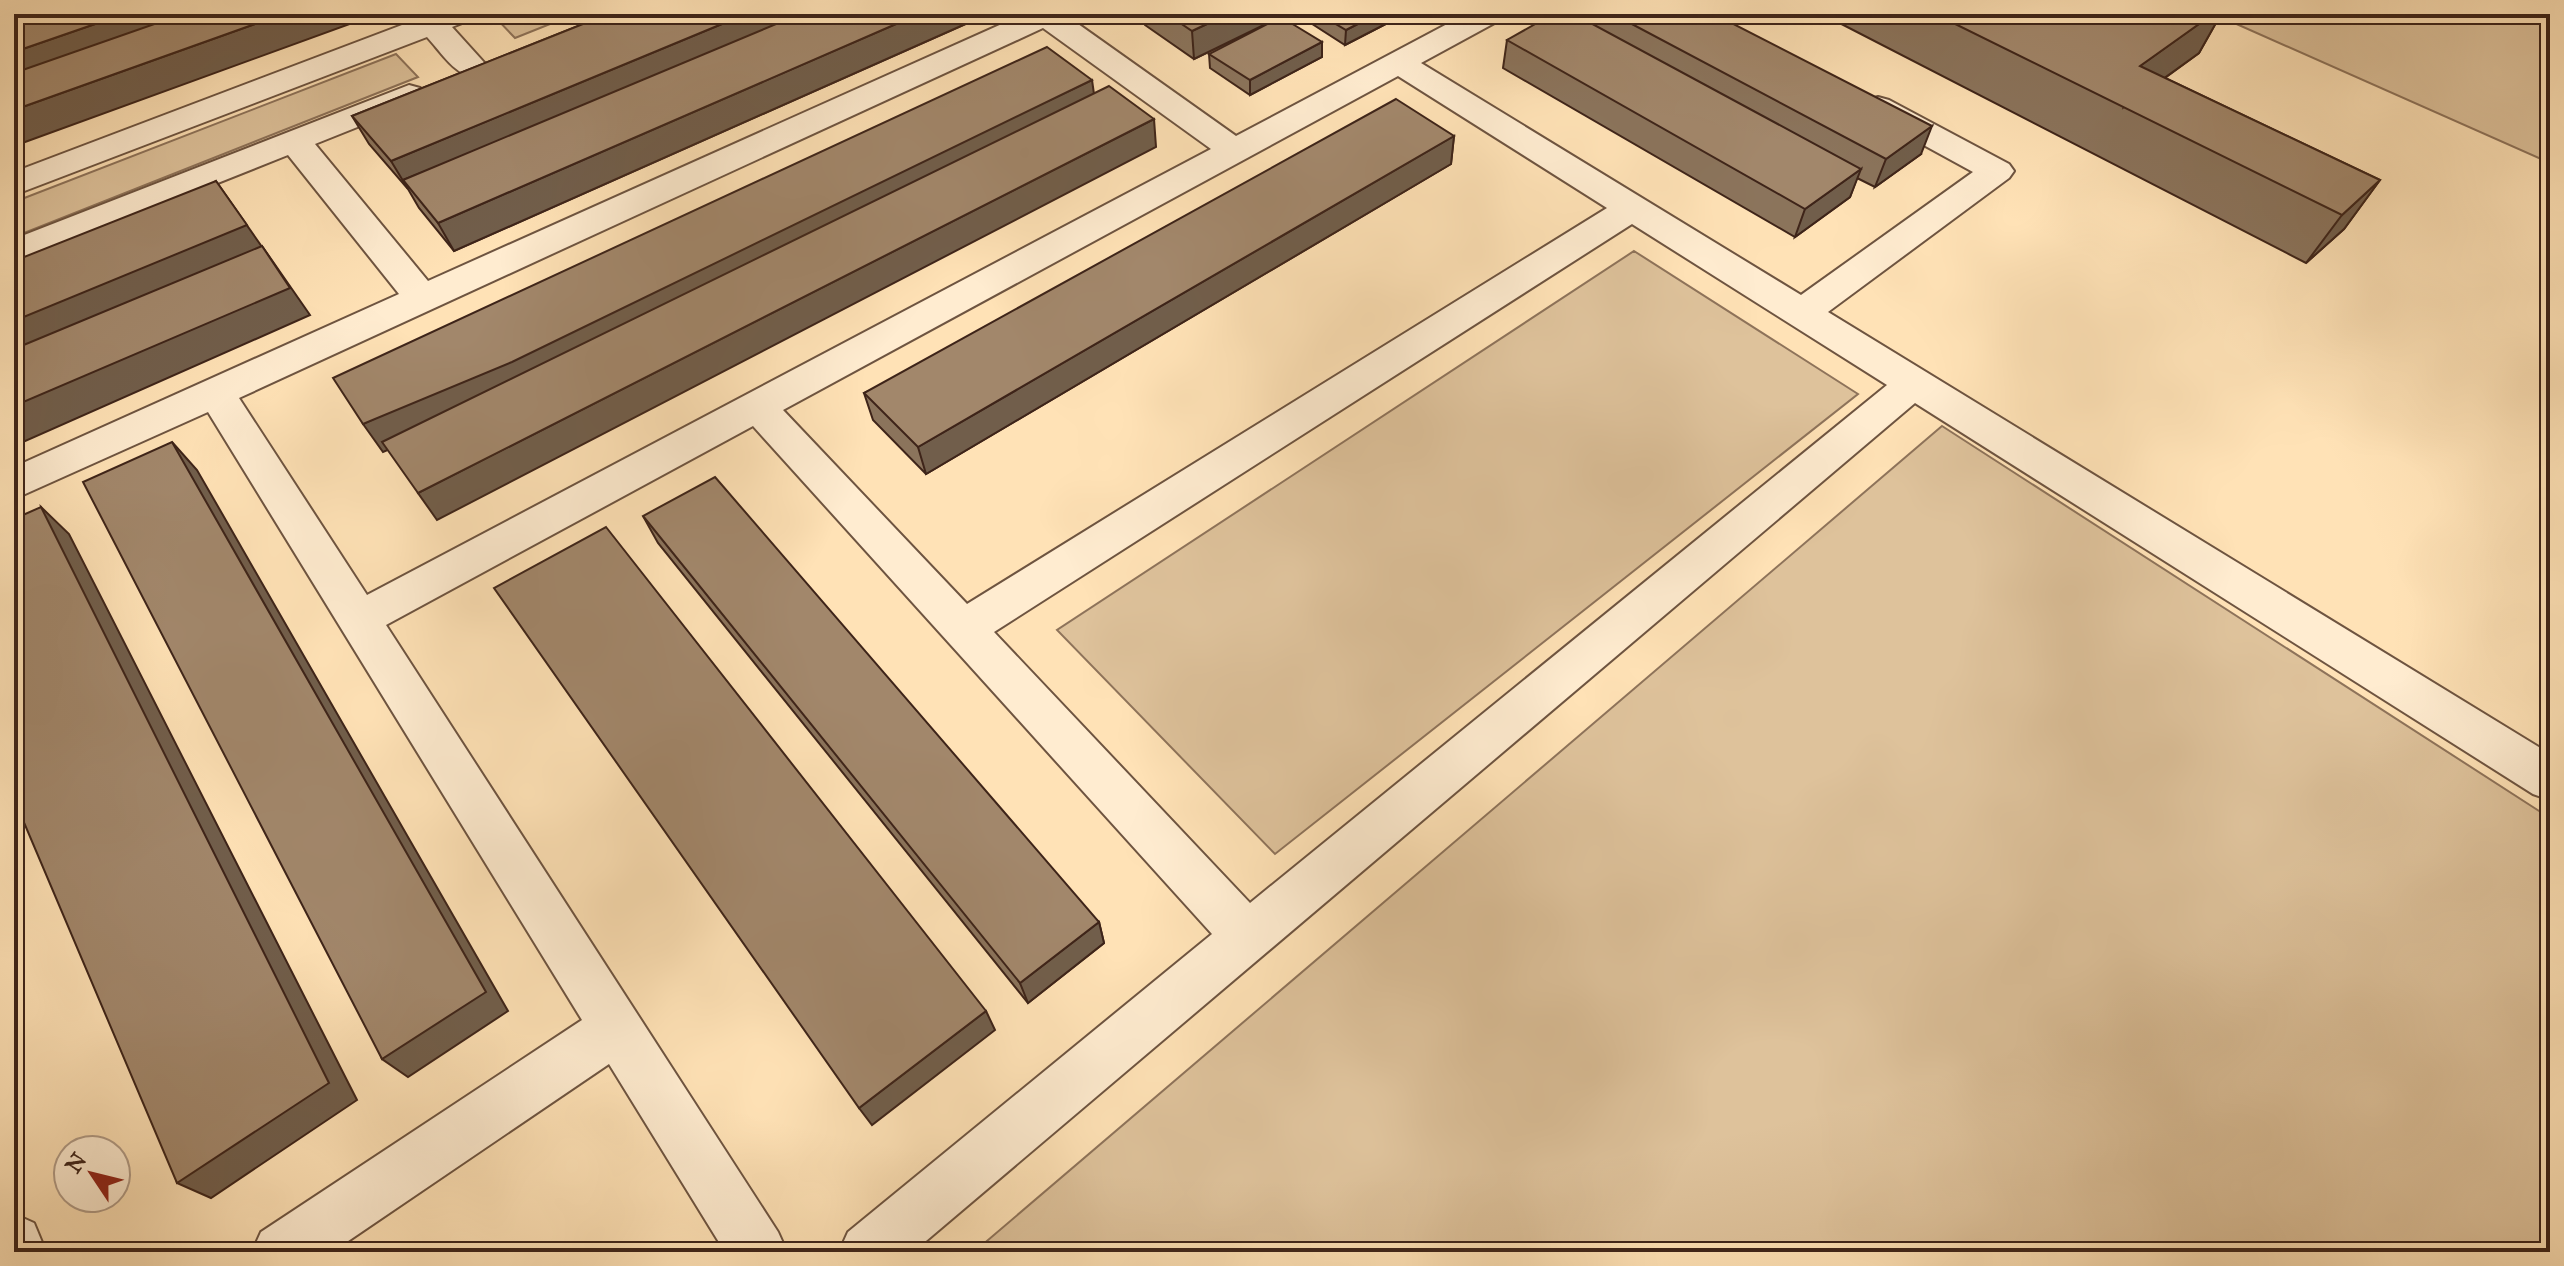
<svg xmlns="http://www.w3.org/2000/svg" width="2564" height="1266" viewBox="0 0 2564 1266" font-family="'IM FELL Great Primer',serif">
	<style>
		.green { fill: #dec29b; stroke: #8e735a; stroke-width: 2 }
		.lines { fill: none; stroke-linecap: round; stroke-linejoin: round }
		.minor-casing { stroke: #6e5440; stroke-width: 4 }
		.minor { fill: #ffecd0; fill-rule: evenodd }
		.wall { fill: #8b745c; stroke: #3e2419; stroke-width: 2 }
		.shaded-wall { fill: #715e4b; stroke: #3e2419; stroke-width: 2 }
		.building { fill: #a2876b; stroke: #3e2419; stroke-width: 2 }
	</style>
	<rect width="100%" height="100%" fill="#ffe2b6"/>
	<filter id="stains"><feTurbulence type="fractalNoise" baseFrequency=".0025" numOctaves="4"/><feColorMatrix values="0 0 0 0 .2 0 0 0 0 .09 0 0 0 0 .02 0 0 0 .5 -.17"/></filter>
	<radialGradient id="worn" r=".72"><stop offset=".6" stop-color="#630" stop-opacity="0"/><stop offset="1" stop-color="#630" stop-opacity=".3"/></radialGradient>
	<g class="green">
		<path d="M496,14H575L515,38L493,15Z"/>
		<path d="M2214,14H2547L2541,159Z"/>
		<path d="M396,54L418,77L14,237V202Z"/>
		<path d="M1634,251L1858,394L1275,854L1057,630Z"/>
		<path d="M1942,426L2550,818V1252H974Z"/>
	</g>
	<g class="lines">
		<defs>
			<g id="minor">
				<path d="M431,14H474L470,20L452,27L490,69L485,76C458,82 444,55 427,37L14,195V172Z"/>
				<path d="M1024,14H1064L1236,136L1466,14H1504L1500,20L1421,63L1801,295L1973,172L1867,114L1862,107L1867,100L1878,97L1889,100L2009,164L2014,171L2009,178L1828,312L2550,754V800L2533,794L1915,403L913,1252H839L848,1232L1212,934L753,426L386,625L778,1232L787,1252H725L609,1064L332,1252H252L261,1232L582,1020L208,412L14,499V467L399,294L288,155L14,264V239L409,85L420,88L425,95L420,102L315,144L428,281ZM1043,28L1211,149L367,595L239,398ZM1398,76L1607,208L967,604L783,410ZM1632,224L1887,385L1250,903L994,632Z"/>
				<path d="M14,1214L34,1223L46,1252H14Z"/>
			</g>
		</defs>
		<use href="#minor" class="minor-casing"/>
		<use href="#minor" class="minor"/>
	</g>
	<g class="wall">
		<path d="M608,14H988L454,251L419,208L408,189L369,144L352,116Z"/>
		<path d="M1144,14H1270V22L1194,59L1145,25Z"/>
		<path d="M1306,14H1405L1345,45L1306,20Z"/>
		<path d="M1585,14H1714L1921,154L1875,187L1857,178L1850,197L1795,237L1503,68L1507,40L1584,19Z"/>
		<path d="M1822,14H2028L2038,19L2046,14H2221L2199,53L2165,78L2380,180L2344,229L2306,263Z"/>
		<path d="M1322,42V57L1250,95L1210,68L1209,54Z"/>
		<path d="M1454,136L1451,164L926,474L873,420L864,393Z"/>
		<path d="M643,516L1099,922L1104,943L1028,1003L658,543Z"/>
	</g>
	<g class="shaded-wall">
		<path d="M124,14H222L14,88V52Z"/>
		<path d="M283,14H377L14,146V110Z"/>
		<path d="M746,14H821L403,180L408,189L391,161Z"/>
		<path d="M919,14H988L454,251L438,223Z"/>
		<path d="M1228,14H1270V22L1194,59L1192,31Z"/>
		<path d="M1377,14H1405L1345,45L1346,30Z"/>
		<path d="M2213,14H2221L2199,53L2124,107L2140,66Z"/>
		<path d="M1322,42V57L1250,95V80Z"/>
		<path d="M1092,80L1096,108L528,390L383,452L363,424Z"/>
		<path d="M1154,119L1156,147L437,520L418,493Z"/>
		<path d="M1932,126L1921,154L1875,187L1886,159Z"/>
		<path d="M1454,136L1451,164L926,474L918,447Z"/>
		<path d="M1861,169L1850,197L1795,237L1805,209Z"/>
		<path d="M2380,180L2344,229L2306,263L2342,215Z"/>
		<path d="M216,181L267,254L14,360V321Z"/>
		<path d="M262,246L310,315L14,446V406Z"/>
		<path d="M172,442L197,470L508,1011L408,1077L382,1059Z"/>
		<path d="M41,507L69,534L357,1100L211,1198L177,1183Z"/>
		<path d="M1099,922L1104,943L1028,1003L1020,983Z"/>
		<path d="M986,1011L995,1030L872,1125L859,1108Z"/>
	</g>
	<g class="building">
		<path d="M14,14H124L14,52Z"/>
		<path d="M183,14H283L14,110V73Z"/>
		<path d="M608,14H746L391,161L352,116Z"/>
		<path d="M800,14H919L438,223L403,180Z"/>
		<path d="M1167,14H1228L1192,31Z"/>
		<path d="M1319,14H1377L1346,30Z"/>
		<path d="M1553,14H1574L1861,169L1805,209L1507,40Z"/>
		<path d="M1613,14H1714L1932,126L1886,159Z"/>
		<path d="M1935,14H2028L2038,19L2046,14H2213L2140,66L2380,180L2342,215Z"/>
		<path d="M1281,17L1322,42L1250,80L1209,54Z"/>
		<path d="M1047,47L1092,80L512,362L363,424L333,378Z"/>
		<path d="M1109,86L1154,119L418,493L382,442Z"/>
		<path d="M1396,99L1454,136L918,447L864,393Z"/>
		<path d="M216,181L247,225L14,321V261Z"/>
		<path d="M262,246L290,288L14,406V349Z"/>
		<path d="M172,442L486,992L382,1059L83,482Z"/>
		<path d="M715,477L1099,922L1020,983L643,516Z"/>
		<path d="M41,507L329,1083L177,1183L14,799V519Z"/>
		<path d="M606,527L986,1011L859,1108L494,588Z"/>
	</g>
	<rect width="2564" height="1266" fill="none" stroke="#ffe2b6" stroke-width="48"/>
	<rect x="16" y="16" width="2532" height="1234" fill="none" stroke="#3e2419" stroke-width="4"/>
	<rect x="24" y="24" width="2516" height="1218" fill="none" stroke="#3e2419" stroke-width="2"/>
	<g transform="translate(92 1174) rotate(305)"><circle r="38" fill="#ffecd0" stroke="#b29c87" stroke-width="2"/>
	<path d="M0-6L14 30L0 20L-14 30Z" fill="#8f2418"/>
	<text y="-12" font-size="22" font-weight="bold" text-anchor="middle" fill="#3e2419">N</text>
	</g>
	<rect width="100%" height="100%" filter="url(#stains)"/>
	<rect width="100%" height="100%" fill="url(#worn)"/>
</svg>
